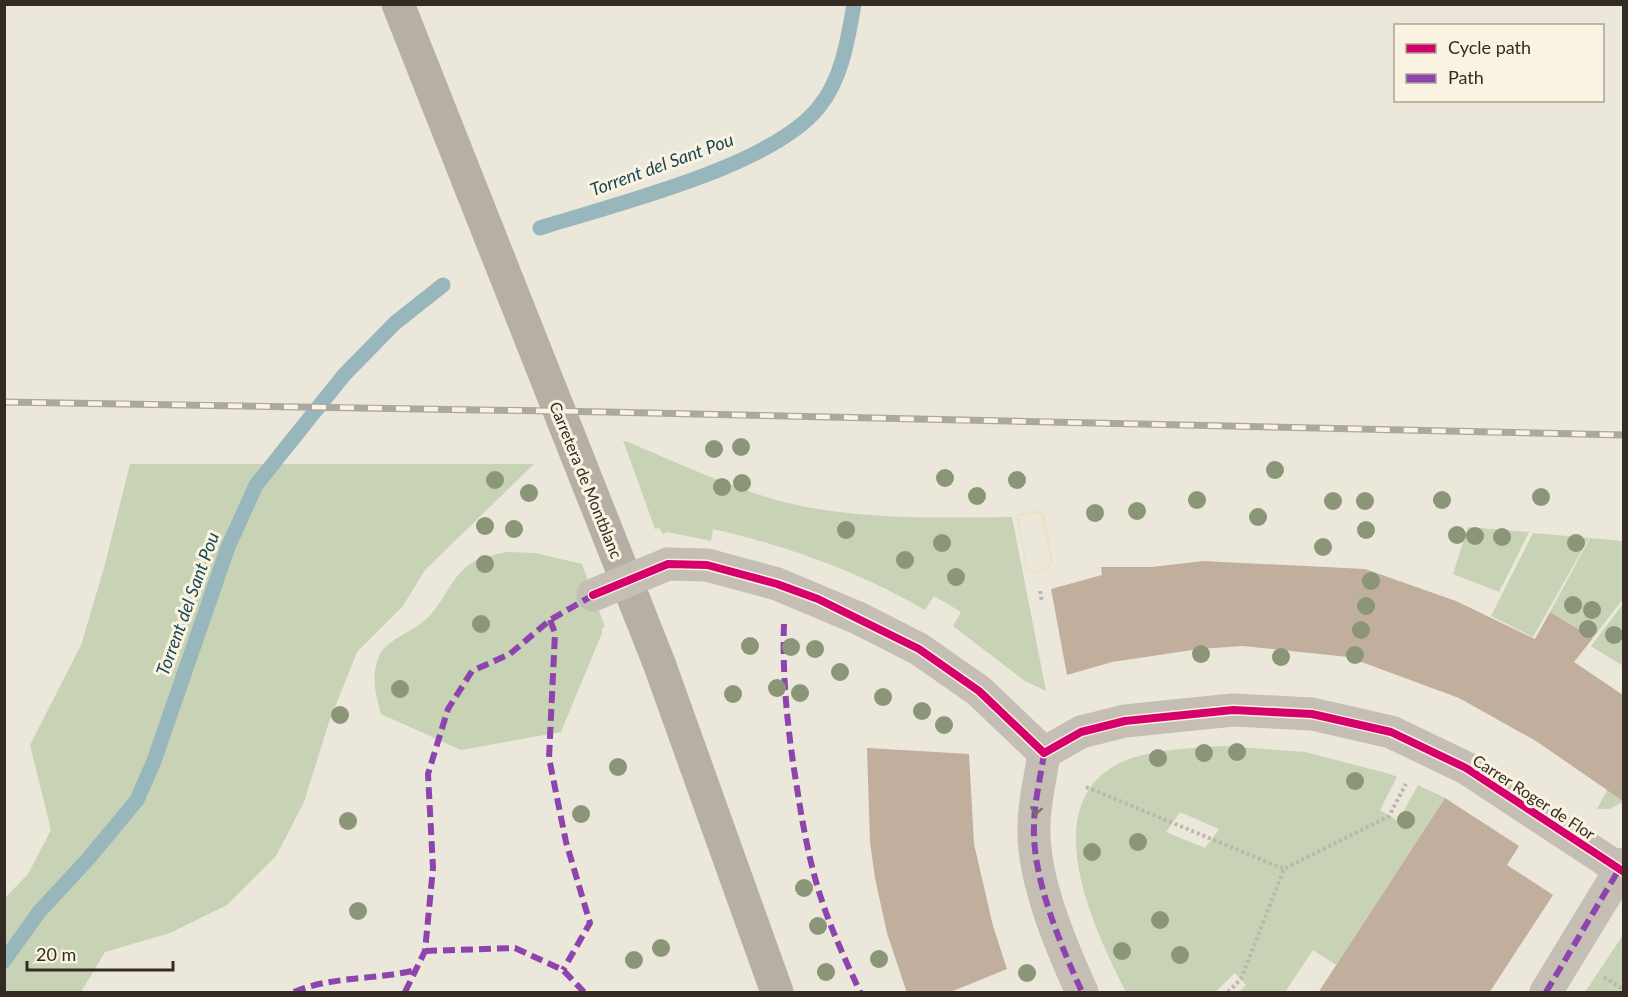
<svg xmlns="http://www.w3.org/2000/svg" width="1628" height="997" viewBox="0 0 1628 997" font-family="Lato,sans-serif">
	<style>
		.green { fill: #c8d2b4; fill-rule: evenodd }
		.plaza { fill: #ebe3c9; fill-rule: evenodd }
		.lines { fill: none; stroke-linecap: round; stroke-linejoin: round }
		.stream { stroke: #97b7bd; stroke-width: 15 }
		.building { fill: #c1ae9c }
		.path { stroke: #bcb7ae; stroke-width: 4; stroke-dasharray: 3 3; stroke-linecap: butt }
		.minor { stroke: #c4beb5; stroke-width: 33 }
		.secondary { stroke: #b5afa5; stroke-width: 33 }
		.rail-casing { stroke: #aca79f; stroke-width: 7 }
		.rail { stroke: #faf3e1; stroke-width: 4.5; stroke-dasharray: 14; stroke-linecap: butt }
		.minor-bridge { stroke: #c4beb5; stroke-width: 33 }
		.quiet { stroke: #8e44ad; stroke-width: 6; stroke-dasharray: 12 6; stroke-linecap: butt }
		.cycleway-casing { stroke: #faf3e1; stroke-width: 11 }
		.cycleway { stroke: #d6006c; stroke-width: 8 }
		.tree { fill: #8b9678 }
		.oneway { stroke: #756e65 }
		.labels { text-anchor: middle; stroke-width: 6; stroke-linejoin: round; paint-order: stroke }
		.street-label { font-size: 16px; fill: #342c24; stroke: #faf3e1 }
		.water-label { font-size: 18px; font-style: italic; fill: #184757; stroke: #faf3e1 }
	</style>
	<rect width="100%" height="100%" fill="#ece7db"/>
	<g class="green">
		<path d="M623,440C666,458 710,478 754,493C835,521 928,518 1012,517L1046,691L1025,681L953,626L961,612L934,596L925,610C859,572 788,546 713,529L711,541L668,532L663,534L659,528L655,529Z"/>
		<path d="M130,464H534L425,570L403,606L357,652L329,722L304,802L276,856L227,905L170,933L105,952L81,992H5V898L28,874L51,830L30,745L81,645L104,568Z"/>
		<path d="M1468,527L1529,532L1499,592L1453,574Z"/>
		<path d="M1533,533L1589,538L1533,637L1491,616Z"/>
		<path d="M1590,538L1623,541V599L1593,638L1550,612Z"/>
		<path d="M506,552L535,553L582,564L605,627L602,628V633L561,732L461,750L381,714C376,695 371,678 378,659C384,640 411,633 424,621C445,604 450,574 475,561C484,556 496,555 506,552Z"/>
		<path d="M1623,604V666L1591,646Z"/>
		<path d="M1223,746L1305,752L1390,774L1397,777L1380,810L1398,821L1418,785L1445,798L1336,965L1313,950L1285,992H1239L1246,985L1235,973L1215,992H1126C1093,928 1029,794 1132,758C1160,749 1194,748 1223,746ZM1180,812L1219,829L1205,848L1166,832Z"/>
		<path d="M1623,772V802L1609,809H1597L1608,789L1610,790Z"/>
		<path d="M1623,935V992H1585Z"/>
	</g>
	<path class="plaza" d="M1039,510L1045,515L1053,563L1048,570L1034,573L1026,571L1016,514ZM1040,513L1051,562L1044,570L1031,571L1028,568L1019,516Z"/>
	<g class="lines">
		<g class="stream">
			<path d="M540,228C615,204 771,167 819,107C842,79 848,39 854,4"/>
			<path d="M4,961L39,912L88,859L137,800L154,761L228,547L256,485L344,375L395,323L443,285"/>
		</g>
	</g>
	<g class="building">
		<path d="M1203,561L1365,569L1456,601L1535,639L1550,612L1593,638L1574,662L1623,695V801L1536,741L1459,698L1348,657L1243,646L1199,649L1112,662L1067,675L1051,589L1102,575L1101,567H1152Z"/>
		<path d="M867,748L969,754L974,844L993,926L1007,969L948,993H907L887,933L875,878L870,842Z"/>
		<path d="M1445,798L1519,846L1507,865L1553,895L1489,993H1318Z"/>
	</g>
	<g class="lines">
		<g class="path">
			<path d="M1040,591L1042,602"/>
			<path d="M1086,787L1284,869"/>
			<path d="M1604,977L1624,990"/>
			<path d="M1228,992L1241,979L1284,869L1389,816L1406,784"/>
		</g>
		<g class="minor">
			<path d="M668,564L707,565L777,584L858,618L919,649L979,691L1044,753"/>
			<path d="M1044,753L1081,732L1125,721L1233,710L1312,714L1391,732L1466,768L1624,872"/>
			<path d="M1044,753C1041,776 1034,802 1034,826C1032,878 1061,946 1082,992"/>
			<path d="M1546,992L1624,864"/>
		</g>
		<path class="secondary" d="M398,4L659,663L777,992"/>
		<defs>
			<path id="rail" d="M4,402L606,412L1624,435"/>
		</defs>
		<use href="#rail" class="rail-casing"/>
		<use href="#rail" class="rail"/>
		<path class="minor-bridge" d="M593,595L668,564"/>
		<g class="quiet">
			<path d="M550,620L555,633L549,758L566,842L590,923L563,970"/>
			<path d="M784,624C782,679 788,733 797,788C803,827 810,866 823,904C833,934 847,963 860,992"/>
			<path d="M1044,753C1041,776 1034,802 1034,826C1032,878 1061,946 1082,992"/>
			<path d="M425,951L515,948L563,970L584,992"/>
			<path d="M294,992C331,976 376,980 416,970"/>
			<path d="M405,992L425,951L433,868L428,774L448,709L472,671L510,654L550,620L597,593"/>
			<path d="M1546,992L1621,866"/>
		</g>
		<defs>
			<path id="cycleway" d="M593,595L668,564L707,565L777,584L818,599L919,649L979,691L1044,753L1081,732L1125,721L1233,710L1312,714L1391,732L1466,768L1624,872"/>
		</defs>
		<use href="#cycleway" class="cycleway-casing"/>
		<use href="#cycleway" class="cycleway"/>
	</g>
	<g class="tree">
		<circle cx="741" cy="447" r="9"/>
		<circle cx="714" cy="449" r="9"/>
		<circle cx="1275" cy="470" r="9"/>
		<circle cx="945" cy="478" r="9"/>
		<circle cx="495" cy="480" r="9"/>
		<circle cx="1017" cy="480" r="9"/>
		<circle cx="742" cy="483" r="9"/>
		<circle cx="722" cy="487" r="9"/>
		<circle cx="529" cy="493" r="9"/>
		<circle cx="977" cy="496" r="9"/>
		<circle cx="1541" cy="497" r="9"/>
		<circle cx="1197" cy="500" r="9"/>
		<circle cx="1442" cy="500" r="9"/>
		<circle cx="1333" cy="501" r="9"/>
		<circle cx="1365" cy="501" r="9"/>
		<circle cx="1137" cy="511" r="9"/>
		<circle cx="1095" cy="513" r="9"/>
		<circle cx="1258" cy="517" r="9"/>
		<circle cx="485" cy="526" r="9"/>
		<circle cx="514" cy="529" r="9"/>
		<circle cx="846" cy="530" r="9"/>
		<circle cx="1366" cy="530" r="9"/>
		<circle cx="1457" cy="535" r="9"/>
		<circle cx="1475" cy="536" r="9"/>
		<circle cx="1502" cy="537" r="9"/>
		<circle cx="942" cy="543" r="9"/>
		<circle cx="1576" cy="543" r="9"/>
		<circle cx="1323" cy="547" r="9"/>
		<circle cx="905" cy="560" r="9"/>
		<circle cx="485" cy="564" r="9"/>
		<circle cx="956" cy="577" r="9"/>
		<circle cx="1371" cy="581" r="9"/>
		<circle cx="1573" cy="605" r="9"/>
		<circle cx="1366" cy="606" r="9"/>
		<circle cx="1592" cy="610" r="9"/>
		<circle cx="481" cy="624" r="9"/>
		<circle cx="1588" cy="629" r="9"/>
		<circle cx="1361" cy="630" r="9"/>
		<circle cx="1614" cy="635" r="9"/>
		<circle cx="750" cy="646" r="9"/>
		<circle cx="791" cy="647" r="9"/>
		<circle cx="815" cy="649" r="9"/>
		<circle cx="1201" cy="654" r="9"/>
		<circle cx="1355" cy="655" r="9"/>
		<circle cx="1281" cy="657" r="9"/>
		<circle cx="840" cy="672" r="9"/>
		<circle cx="777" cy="688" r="9"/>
		<circle cx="400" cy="689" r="9"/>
		<circle cx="800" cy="693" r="9"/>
		<circle cx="733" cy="694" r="9"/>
		<circle cx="883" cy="697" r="9"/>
		<circle cx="922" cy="711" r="9"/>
		<circle cx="340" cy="715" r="9"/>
		<circle cx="944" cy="725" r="9"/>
		<circle cx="1237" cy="752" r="9"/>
		<circle cx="1204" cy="753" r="9"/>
		<circle cx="1158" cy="758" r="9"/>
		<circle cx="618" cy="767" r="9"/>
		<circle cx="1355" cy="781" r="9"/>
		<circle cx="581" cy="814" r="9"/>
		<circle cx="1406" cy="820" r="9"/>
		<circle cx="348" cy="821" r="9"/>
		<circle cx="1138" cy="842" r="9"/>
		<circle cx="1092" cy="852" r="9"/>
		<circle cx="804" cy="888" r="9"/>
		<circle cx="358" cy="911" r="9"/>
		<circle cx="1160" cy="920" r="9"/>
		<circle cx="818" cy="926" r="9"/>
		<circle cx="661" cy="948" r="9"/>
		<circle cx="1122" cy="951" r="9"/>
		<circle cx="1180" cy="955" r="9"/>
		<circle cx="879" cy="959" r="9"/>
		<circle cx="634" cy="960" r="9"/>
		<circle cx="826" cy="972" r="9"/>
		<circle cx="1027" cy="973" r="9"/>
	</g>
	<defs><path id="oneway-chevron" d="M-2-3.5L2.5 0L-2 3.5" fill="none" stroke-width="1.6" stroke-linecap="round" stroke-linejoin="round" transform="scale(1.5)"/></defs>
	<use class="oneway" href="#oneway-chevron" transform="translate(1036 811) rotate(98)"/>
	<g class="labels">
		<g class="street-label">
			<text transform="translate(586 480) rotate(68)" y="6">Carretera de Montblanc</text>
			<text transform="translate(1534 797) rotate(33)" y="6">Carrer Roger de Flor</text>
		</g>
		<g class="water-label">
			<text transform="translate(662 165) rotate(-20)" y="6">Torrent del Sant Pou</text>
			<text transform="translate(188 604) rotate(-70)" y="6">Torrent del Sant Pou</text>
		</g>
	</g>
	<rect width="1628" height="997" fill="none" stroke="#342c24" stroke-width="12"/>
	<rect x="1394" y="24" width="210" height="78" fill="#faf3e1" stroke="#aba395" stroke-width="1.5"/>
	<rect x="1406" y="44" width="30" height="9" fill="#d6006c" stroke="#aba395" stroke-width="1.5"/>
	<text x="1448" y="54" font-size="18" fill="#342c24">Cycle path</text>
	<rect x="1406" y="74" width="30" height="9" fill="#8e44ad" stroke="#aba395" stroke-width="1.5"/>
	<text x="1448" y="84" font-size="18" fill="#342c24">Path</text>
	<path d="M27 961v9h146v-9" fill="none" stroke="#342c24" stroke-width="3"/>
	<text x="36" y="961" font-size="18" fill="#342c24" stroke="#faf3e1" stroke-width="4.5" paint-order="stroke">20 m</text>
</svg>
